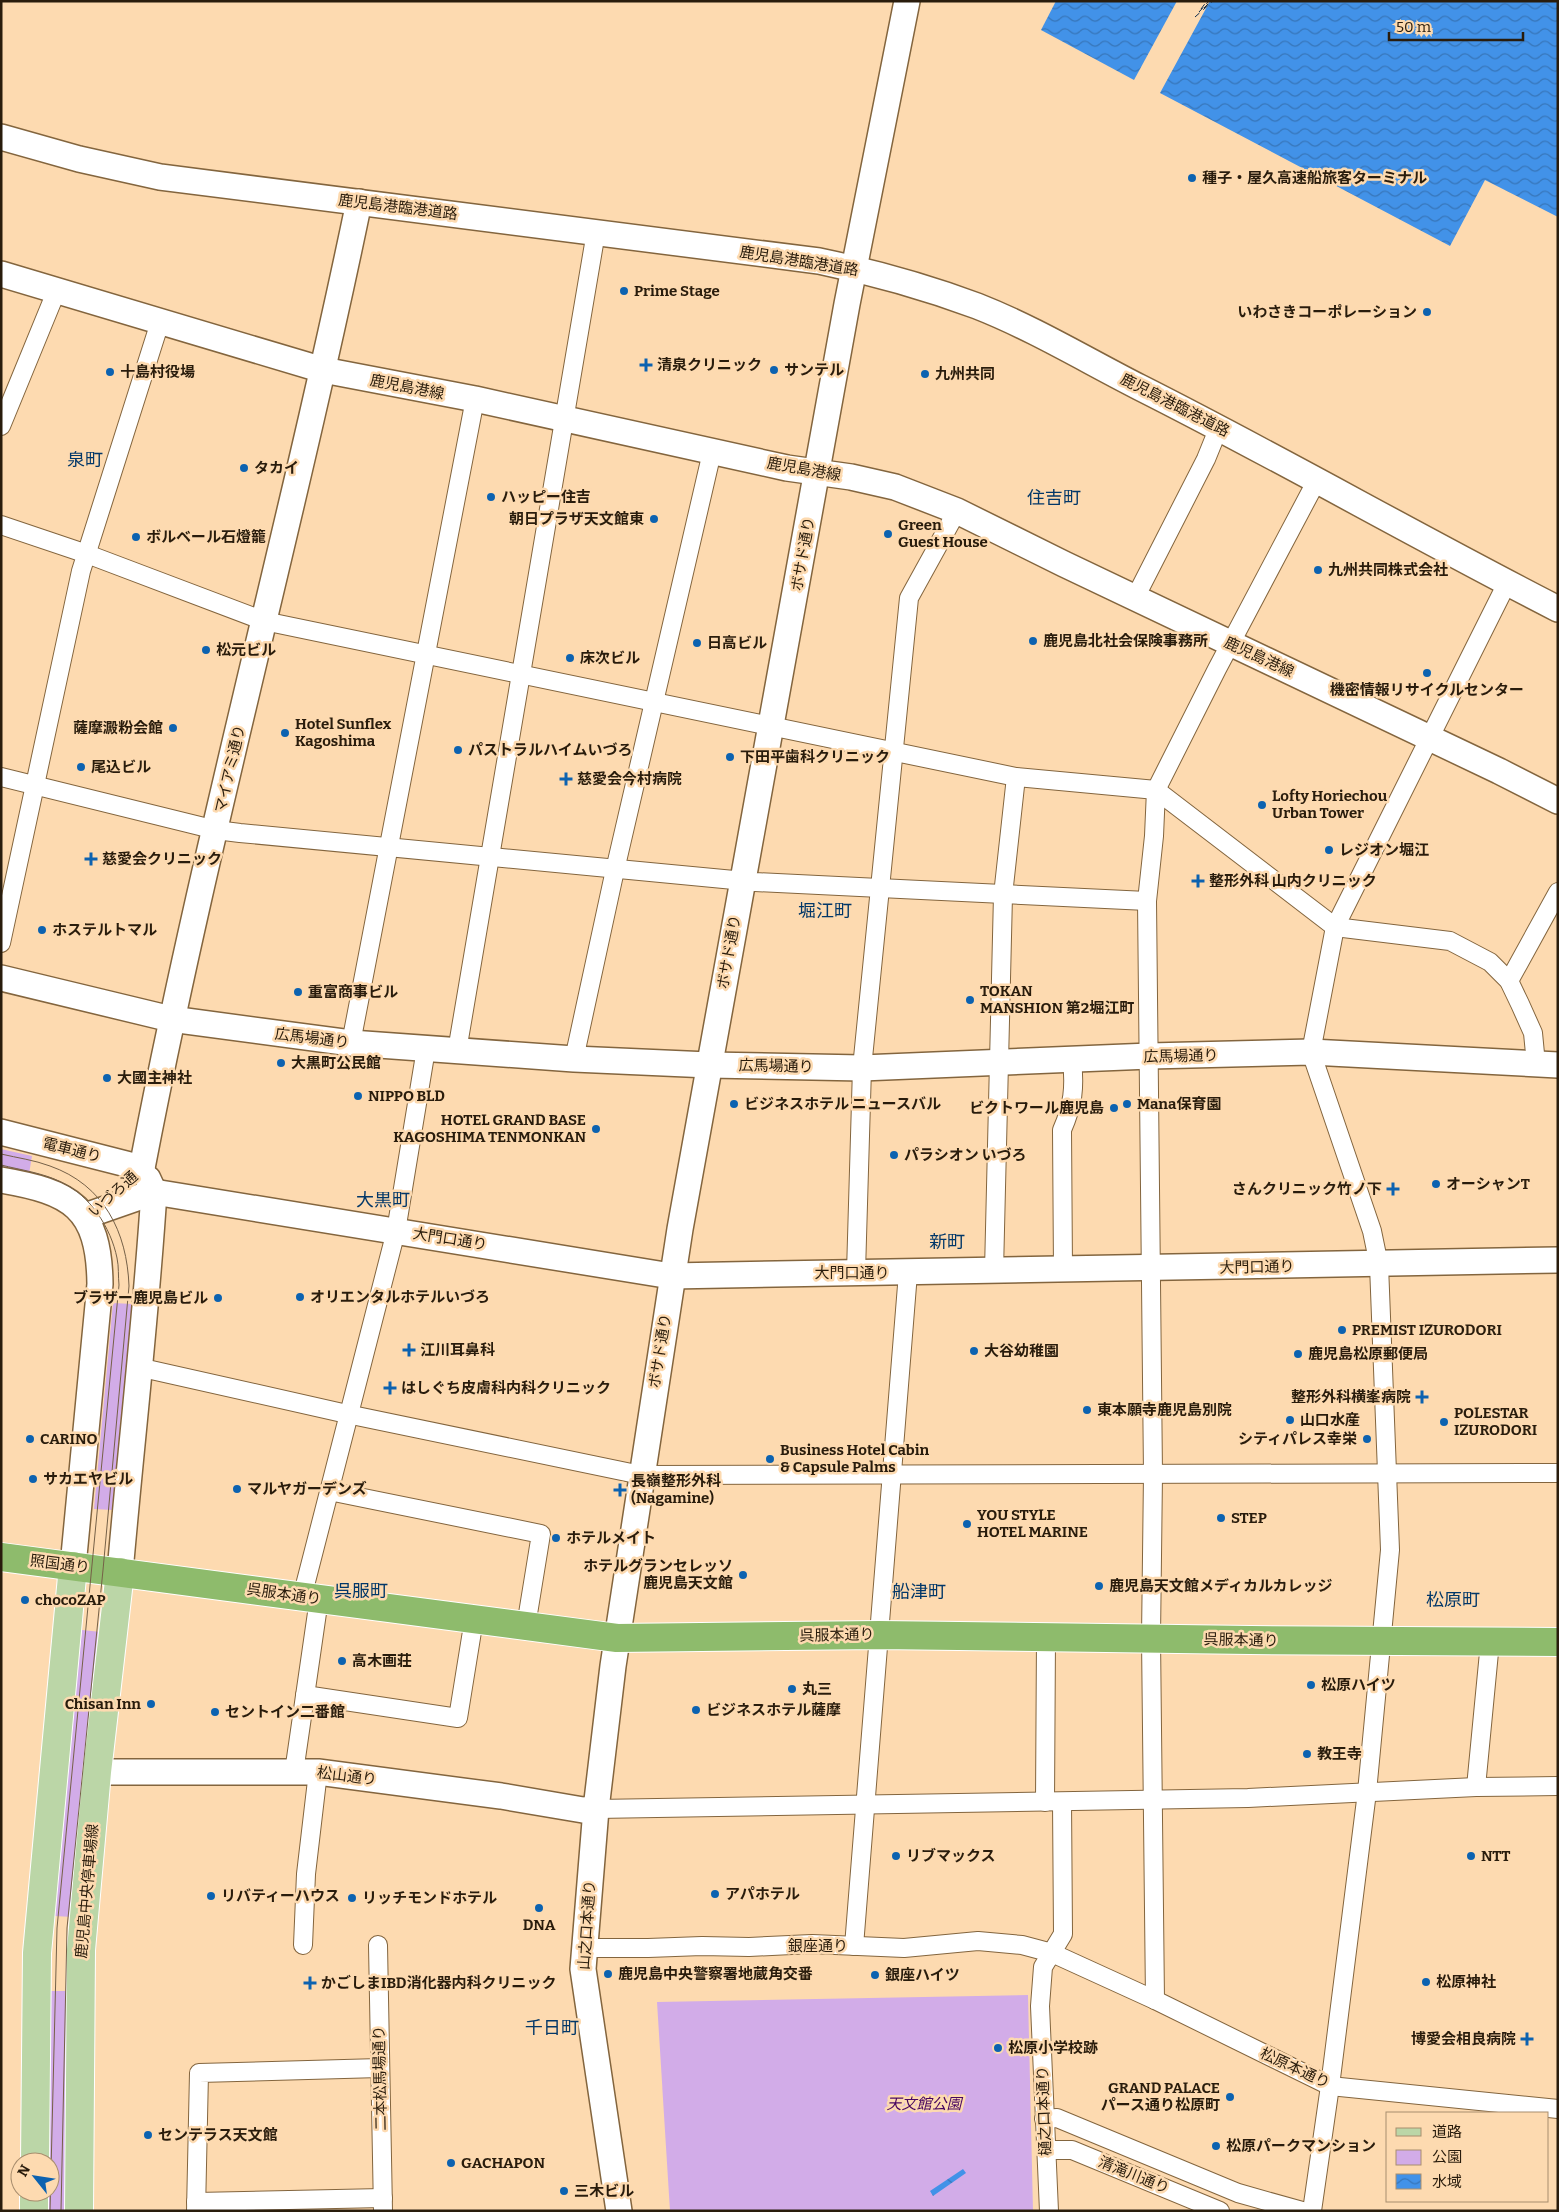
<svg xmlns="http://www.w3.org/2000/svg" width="1559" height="2212" viewBox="0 0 1559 2212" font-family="Bitter,'Noto Sans JP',serif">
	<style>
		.green { fill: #d2ace8 }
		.water { fill: url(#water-waves) }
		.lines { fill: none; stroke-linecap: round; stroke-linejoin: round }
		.ferry { stroke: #0c2c4e; stroke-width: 1; stroke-dasharray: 6 5; stroke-linecap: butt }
		.street-casing { stroke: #83653e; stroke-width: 20 }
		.secondary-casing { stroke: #83653e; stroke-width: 28 }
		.primary-casing { stroke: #fff; stroke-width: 30 }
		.highway-casing { stroke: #fff; stroke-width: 30 }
		.street { stroke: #fff; stroke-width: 18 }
		.secondary { stroke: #fff; stroke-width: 25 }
		.primary { stroke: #bbd6a7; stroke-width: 28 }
		.highway { stroke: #8ebb6c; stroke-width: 28 }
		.tram { stroke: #756047; stroke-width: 1 }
		.poi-dot { fill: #0c62b0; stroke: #fddab0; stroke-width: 2 }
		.labels { text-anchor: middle; stroke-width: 5; stroke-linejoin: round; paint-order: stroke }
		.poi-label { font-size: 15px; font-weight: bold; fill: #291c0c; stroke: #fddab0; text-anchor: start }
		.street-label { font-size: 15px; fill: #291c0c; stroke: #fddab0 }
		.park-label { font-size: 15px; font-style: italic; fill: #460560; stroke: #fddab0 }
		.quarter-label { font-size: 18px; fill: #023768; stroke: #fddab0 }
	</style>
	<defs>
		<pattern id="water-waves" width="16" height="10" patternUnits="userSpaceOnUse" patternTransform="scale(1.25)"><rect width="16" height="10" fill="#4292e8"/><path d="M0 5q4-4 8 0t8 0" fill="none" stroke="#3776ba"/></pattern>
	</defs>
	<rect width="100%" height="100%" fill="#fddab0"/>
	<g class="green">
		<path d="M1,1149L32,1156L29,1174L1,1168Z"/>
		<path d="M113,1303L132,1304L112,1510L94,1509Z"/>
		<path d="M82,1630L101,1632L73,1917L54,1916L62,1817Z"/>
		<path d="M50,1991H68L65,2211H46V2192H50V2162H47Z"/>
		<path d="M1028,1995L1033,2211H670L657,2002Z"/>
	</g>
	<g class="water">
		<path d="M1056,1H1177L1134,80L1041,30Z"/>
		<path d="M1210,1H1558V217L1485,180L1450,246L1160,93Z"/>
		<path d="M963,2169L966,2173L933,2196L930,2191Z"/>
	</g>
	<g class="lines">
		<g class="ferry">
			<path d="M1204,8L1211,1"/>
			<path d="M1201,9L1207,1"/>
			<path d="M1199,12L1209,1"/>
			<path d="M1195,17L1213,1"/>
		</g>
		<defs>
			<g id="street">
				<path d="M1,426L56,292"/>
				<path d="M1,525L87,554L264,621L1016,777L1156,790L1335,927L1450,941L1490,962L1509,981L1520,1004L1533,1033L1536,1064"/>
				<path d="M1135,598L1206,459L1219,427"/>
				<path d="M1,777L216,830L240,833L755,882L1147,901"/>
				<path d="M1,943L81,571L160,322"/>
				<path d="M1509,981L1558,892"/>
				<path d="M351,1043L475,399"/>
				<path d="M457,1051L596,232"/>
				<path d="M574,1059L615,870L712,452"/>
				<path d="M1063,1270L1062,1130C1073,1105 1075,1088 1072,1060"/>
				<path d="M994,1271L1003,895L1016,777"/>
				<path d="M856,1272L862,1068L909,598L957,511"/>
				<path d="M138,1367L347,1414L641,1475L1558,1473"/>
				<path d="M329,1491L541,1534L526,1626"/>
				<path d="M302,1597L396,1231L426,1049"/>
				<path d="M305,1695L458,1718L474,1619"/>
				<path d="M294,1772L319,1599"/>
				<path d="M1476,1787L1490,1642"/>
				<path d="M1045,1802L1046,1638"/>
				<path d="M596,1809L1248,1798L1476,1787L1558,1786"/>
				<path d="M303,1945L306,1874L318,1772"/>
				<path d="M378,1945L383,2211"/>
				<path d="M854,1946L908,1273"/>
				<path d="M583,1948H648L702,1946L749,1947L812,1944L904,1948L978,1941L1022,1945L1052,1953L1155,2000L1330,2086L1558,2109"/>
				<path d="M1155,2000L1151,1638L1153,1474L1147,901L1154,836L1156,790L1217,669L1317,480"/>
				<path d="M1044,2119L1057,2118L1238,2193L1302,2211"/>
				<path d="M1046,2150H1072L1220,2211"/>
				<path d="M196,2202L383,2198"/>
				<path d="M196,2211L199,2073L380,2068"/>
				<path d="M1049,2211L1040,2006L1043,1967L1063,1934L1062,1802"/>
				<path d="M1312,2211L1330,2086L1367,1792L1390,1550L1379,1265L1372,1231L1311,1052L1335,927L1507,583"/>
			</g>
			<g id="secondary">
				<path d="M1,137L79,159L160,177L819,261C872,272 926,287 977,306C1033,328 1086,360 1139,387C1280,458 1417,537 1558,609"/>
				<path d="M1,274L323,370L475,399L787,468L851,477L895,487L957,511L1064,564L1499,771L1558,801"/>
				<path d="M1,978L171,1019L351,1043L574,1059L709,1065L862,1068L1150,1056L1311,1052L1558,1065"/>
				<path d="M1,1132L142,1168"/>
				<path d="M142,1168C204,844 292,525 359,202"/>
				<path d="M1,1180C71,1192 99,1207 100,1284L73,1566"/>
				<path d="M85,1216L154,1192L671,1276L1558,1260"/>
				<path d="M120,1572C131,1445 146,1319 154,1192L148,1179"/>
				<path d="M97,1772H318L501,1796L583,1810L596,1809"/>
				<path d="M619,2211L583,1969L596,1809L613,1666L680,1229L847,304L907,1"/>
			</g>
			<g id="primary">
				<path d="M35,2162L37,1953L73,1566"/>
				<path d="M34,2211V2192"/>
				<path d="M79,2211L81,1950L97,1772L120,1572"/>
			</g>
			<path id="highway" d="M1,1557L617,1638L879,1635L1250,1640L1558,1642"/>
		</defs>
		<use href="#street" class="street-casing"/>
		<use href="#secondary" class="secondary-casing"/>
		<use href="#primary" class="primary-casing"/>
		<use href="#highway" class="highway-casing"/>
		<use href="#street" class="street"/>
		<use href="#secondary" class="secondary"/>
		<use href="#primary" class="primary"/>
		<use href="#highway" class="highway"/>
		<g class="tram">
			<path d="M1,1154C18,1158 34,1160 50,1166C104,1185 127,1232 129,1286L103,1570L67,1928L61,2211"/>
			<path d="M1,1165C21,1170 43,1173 61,1182C90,1195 111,1228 117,1258C119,1267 118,1276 119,1285L57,1928L50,2211"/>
		</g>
	</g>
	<g class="poi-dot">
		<circle cx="1192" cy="178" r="5"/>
		<circle cx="624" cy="291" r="5"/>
		<circle cx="1427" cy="312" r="5"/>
		<path d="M643.5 357.5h5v5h5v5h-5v5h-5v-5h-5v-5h5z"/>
		<circle cx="774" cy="370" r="5"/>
		<circle cx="110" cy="372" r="5"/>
		<circle cx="925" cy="374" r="5"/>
		<circle cx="244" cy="468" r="5"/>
		<circle cx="491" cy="497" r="5"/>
		<circle cx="654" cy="519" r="5"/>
		<circle cx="888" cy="534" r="5"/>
		<circle cx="136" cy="537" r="5"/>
		<circle cx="1318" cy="570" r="5"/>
		<circle cx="1033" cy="641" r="5"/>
		<circle cx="697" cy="643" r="5"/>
		<circle cx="206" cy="650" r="5"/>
		<circle cx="570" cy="658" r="5"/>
		<circle cx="1427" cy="673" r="5"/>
		<circle cx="173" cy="728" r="5"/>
		<circle cx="285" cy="733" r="5"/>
		<circle cx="458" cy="750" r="5"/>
		<circle cx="730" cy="757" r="5"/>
		<circle cx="81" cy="767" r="5"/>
		<path d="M563.5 771.5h5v5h5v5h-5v5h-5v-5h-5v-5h5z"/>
		<circle cx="1262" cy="805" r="5"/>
		<circle cx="1329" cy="850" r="5"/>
		<path d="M88.5 851.5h5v5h5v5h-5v5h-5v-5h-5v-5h5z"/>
		<path d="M1195.5 873.5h5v5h5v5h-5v5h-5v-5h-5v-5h5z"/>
		<circle cx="42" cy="930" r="5"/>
		<circle cx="298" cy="992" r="5"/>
		<circle cx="970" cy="1000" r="5"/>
		<circle cx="281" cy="1063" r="5"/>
		<circle cx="107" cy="1078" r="5"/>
		<circle cx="358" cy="1096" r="5"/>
		<circle cx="734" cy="1104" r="5"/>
		<circle cx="1127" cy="1104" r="5"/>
		<circle cx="1114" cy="1108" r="5"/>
		<circle cx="596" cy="1129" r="5"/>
		<circle cx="894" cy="1155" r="5"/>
		<circle cx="1436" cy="1184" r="5"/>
		<path d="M1390.5 1181.5h5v5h5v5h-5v5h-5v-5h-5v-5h5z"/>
		<circle cx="300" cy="1297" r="5"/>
		<circle cx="218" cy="1298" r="5"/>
		<circle cx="1342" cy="1330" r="5"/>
		<path d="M406.5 1342.5h5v5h5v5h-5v5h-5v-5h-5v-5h5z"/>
		<circle cx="974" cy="1351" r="5"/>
		<circle cx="1298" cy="1354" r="5"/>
		<path d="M387.5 1380.5h5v5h5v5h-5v5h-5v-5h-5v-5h5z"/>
		<path d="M1419.5 1389.5h5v5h5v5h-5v5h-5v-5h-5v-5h5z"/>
		<circle cx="1087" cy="1410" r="5"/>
		<circle cx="1290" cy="1420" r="5"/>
		<circle cx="1444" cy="1422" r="5"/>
		<circle cx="30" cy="1439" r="5"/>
		<circle cx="1367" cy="1439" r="5"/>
		<circle cx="770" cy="1459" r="5"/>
		<circle cx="33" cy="1479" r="5"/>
		<circle cx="237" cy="1489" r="5"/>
		<path d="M617.5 1482.5h5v5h5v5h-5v5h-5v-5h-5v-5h5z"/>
		<circle cx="1221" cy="1518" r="5"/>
		<circle cx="967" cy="1524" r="5"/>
		<circle cx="556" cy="1538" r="5"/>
		<circle cx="743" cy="1575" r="5"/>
		<circle cx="1099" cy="1586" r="5"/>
		<circle cx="25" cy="1600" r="5"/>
		<circle cx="342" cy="1661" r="5"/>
		<circle cx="1311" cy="1685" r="5"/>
		<circle cx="792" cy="1689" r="5"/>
		<circle cx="151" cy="1704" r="5"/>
		<circle cx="696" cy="1710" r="5"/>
		<circle cx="215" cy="1712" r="5"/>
		<circle cx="1307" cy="1754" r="5"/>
		<circle cx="896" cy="1856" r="5"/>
		<circle cx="1471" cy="1856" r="5"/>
		<circle cx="715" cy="1894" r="5"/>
		<circle cx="211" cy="1896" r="5"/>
		<circle cx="352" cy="1898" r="5"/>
		<circle cx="539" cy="1908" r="5"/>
		<circle cx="608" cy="1974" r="5"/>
		<circle cx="875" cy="1975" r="5"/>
		<circle cx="1426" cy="1982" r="5"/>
		<path d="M307.5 1975.5h5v5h5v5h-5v5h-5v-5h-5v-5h5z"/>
		<path d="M1524.5 2031.5h5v5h5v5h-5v5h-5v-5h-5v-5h5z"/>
		<circle cx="998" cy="2048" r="5"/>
		<circle cx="1230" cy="2097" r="5"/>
		<circle cx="148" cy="2135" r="5"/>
		<circle cx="1216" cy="2146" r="5"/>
		<circle cx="451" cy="2163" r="5"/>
		<circle cx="564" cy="2191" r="5"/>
	</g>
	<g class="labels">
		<g class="poi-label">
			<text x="1202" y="183">種子・屋久高速船旅客ターミナル</text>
			<text x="634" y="296">Prime Stage</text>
			<text x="1417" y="317" text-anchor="end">いわさきコーポレーション</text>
			<text x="657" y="370">清泉クリニック</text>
			<text x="784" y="375">サンテル</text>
			<text x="120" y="377">十島村役場</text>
			<text x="935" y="379">九州共同</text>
			<text x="254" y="473">タカイ</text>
			<text x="501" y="502">ハッピー住吉</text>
			<text x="644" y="524" text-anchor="end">朝日プラザ天文館東</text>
			<text x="898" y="530">Green<tspan x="898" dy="17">Guest House</tspan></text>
			<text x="146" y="542">ボルベール石燈籠</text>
			<text x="1328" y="575">九州共同株式会社</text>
			<text x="1043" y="646">鹿児島北社会保険事務所</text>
			<text x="707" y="648">日高ビル</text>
			<text x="216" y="655">松元ビル</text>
			<text x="580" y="663">床次ビル</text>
			<text x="1427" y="695" text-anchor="middle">機密情報リサイクルセンター</text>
			<text x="295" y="729">Hotel Sunflex<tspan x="295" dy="17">Kagoshima</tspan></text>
			<text x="163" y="733" text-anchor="end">薩摩澱粉会館</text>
			<text x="468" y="755">パストラルハイムいづろ</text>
			<text x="740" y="762">下田平歯科クリニック</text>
			<text x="91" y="772">尾込ビル</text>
			<text x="577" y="784">慈愛会今村病院</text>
			<text x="1272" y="801">Lofty Horiechou<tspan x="1272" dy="17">Urban Tower</tspan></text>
			<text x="1339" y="855">レジオン堀江</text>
			<text x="102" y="864">慈愛会クリニック</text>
			<text x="1209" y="886">整形外科 山内クリニック</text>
			<text x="52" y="935">ホステルトマル</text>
			<text x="980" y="996">TOKAN<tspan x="980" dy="17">MANSHION 第2堀江町</tspan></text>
			<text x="308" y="997">重富商事ビル</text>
			<text x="291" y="1068">大黒町公民館</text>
			<text x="117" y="1083">大國主神社</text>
			<text x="368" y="1101">NIPPO BLD</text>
			<text x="744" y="1109">ビジネスホテル ニュースバル</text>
			<text x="1137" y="1109">Mana保育園</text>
			<text x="1104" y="1113" text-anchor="end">ビクトワール鹿児島</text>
			<text x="586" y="1125" text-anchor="end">HOTEL GRAND BASE<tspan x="586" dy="17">KAGOSHIMA TENMONKAN</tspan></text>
			<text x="904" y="1160">パラシオン いづろ</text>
			<text x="1446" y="1189">オーシャンT</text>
			<text x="1382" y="1194" text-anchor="end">さんクリニック竹ノ下</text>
			<text x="310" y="1302">オリエンタルホテルいづろ</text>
			<text x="208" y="1303" text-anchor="end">ブラザー鹿児島ビル</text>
			<text x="1352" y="1335">PREMIST IZURODORI</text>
			<text x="420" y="1355">江川耳鼻科</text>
			<text x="984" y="1356">大谷幼稚園</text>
			<text x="1308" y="1359">鹿児島松原郵便局</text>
			<text x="401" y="1393">はしぐち皮膚科内科クリニック</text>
			<text x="1411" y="1402" text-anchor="end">整形外科横峯病院</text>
			<text x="1097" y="1415">東本願寺鹿児島別院</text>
			<text x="1454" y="1418">POLESTAR<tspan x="1454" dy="17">IZURODORI</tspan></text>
			<text x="1300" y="1425">山口水産</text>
			<text x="40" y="1444">CARINO</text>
			<text x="1357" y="1444" text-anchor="end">シティパレス幸栄</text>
			<text x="780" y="1455">Business Hotel Cabin<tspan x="780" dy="17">&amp; Capsule Palms</tspan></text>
			<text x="43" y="1484">サカエヤビル</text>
			<text x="631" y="1486">長嶺整形外科<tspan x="631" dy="17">(Nagamine)</tspan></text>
			<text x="247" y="1494">マルヤガーデンズ</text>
			<text x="977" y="1520">YOU STYLE<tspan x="977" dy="17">HOTEL MARINE</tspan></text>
			<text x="1231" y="1523">STEP</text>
			<text x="566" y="1543">ホテルメイト</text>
			<text x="733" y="1571" text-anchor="end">ホテルグランセレッソ<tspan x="733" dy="17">鹿児島天文館</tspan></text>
			<text x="1109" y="1591">鹿児島天文館メディカルカレッジ</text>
			<text x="35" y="1605">chocoZAP</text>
			<text x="352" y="1666">高木画荘</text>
			<text x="1321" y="1690">松原ハイツ</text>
			<text x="802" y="1694">丸三</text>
			<text x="141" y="1709" text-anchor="end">Chisan Inn</text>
			<text x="706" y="1715">ビジネスホテル薩摩</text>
			<text x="225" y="1717">セントイン二番館</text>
			<text x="1317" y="1759">教王寺</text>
			<text x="906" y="1861">リブマックス</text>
			<text x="1481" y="1861">NTT</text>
			<text x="725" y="1899">アパホテル</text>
			<text x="221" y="1901">リバティーハウス</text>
			<text x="362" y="1903">リッチモンドホテル</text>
			<text x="539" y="1930" text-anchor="middle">DNA</text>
			<text x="618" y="1979">鹿児島中央警察署地蔵角交番</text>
			<text x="885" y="1980">銀座ハイツ</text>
			<text x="1436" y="1987">松原神社</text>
			<text x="321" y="1988">かごしまIBD消化器内科クリニック</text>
			<text x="1516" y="2044" text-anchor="end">博愛会相良病院</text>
			<text x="1008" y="2053">松原小学校跡</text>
			<text x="1220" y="2093" text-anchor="end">GRAND PALACE<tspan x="1220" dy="17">パース通り松原町</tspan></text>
			<text x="158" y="2140">センテラス天文館</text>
			<text x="1226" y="2151">松原パークマンション</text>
			<text x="461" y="2168">GACHAPON</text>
			<text x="574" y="2196">三木ビル</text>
		</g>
		<g class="street-label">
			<text transform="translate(398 207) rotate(7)" y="5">鹿児島港臨港道路</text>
			<text transform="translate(799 261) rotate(9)" y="5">鹿児島港臨港道路</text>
			<text transform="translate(407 387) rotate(11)" y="5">鹿児島港線</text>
			<text transform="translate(1175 405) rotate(27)" y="5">鹿児島港臨港道路</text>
			<text transform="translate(804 469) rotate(10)" y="5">鹿児島港線</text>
			<text transform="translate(803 554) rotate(-80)" y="5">ボサド通り</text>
			<text transform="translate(1259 657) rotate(25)" y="5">鹿児島港線</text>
			<text transform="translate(230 769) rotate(-77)" y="5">マイアミ通り</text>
			<text transform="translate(729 952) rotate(-80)" y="5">ボサド通り</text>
			<text transform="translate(312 1038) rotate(7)" y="5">広馬場通り</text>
			<text transform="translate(1181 1056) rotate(-1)" y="5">広馬場通り</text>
			<text transform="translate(776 1066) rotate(1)" y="5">広馬場通り</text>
			<text transform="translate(72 1150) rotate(14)" y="5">電車通り</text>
			<text transform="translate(113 1194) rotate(-42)" y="5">いづろ通</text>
			<text transform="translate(450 1239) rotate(9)" y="5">大門口通り</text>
			<text transform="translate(1257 1267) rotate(-1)" y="5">大門口通り</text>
			<text x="852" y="1278">大門口通り</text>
			<text transform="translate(660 1351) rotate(-81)" y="5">ボサド通り</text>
			<text transform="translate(60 1564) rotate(7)" y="5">照国通り</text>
			<text transform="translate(284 1594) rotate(8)" y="5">呉服本通り</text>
			<text transform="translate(837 1635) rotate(-1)" y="5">呉服本通り</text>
			<text transform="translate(1241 1640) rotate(1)" y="5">呉服本通り</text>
			<text transform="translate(347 1776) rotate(7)" y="5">松山通り</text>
			<text transform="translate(87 1891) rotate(-85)" y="5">鹿児島中央停車場線</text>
			<text transform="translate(587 1925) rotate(-86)" y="5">山之口本通り</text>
			<text x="818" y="1951">銀座通り</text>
			<text transform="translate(1295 2068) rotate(25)" y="5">松原本通り</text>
			<text transform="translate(380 2078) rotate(-91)" y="5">二本松馬場通り</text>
			<text transform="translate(1044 2111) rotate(-92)" y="5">樋之口本通り</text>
			<text transform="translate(1134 2175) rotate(22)" y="5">清滝川通り</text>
		</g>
		<g class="park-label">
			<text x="924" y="2109">天文館公園</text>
		</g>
		<g class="quarter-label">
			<text x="85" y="466">泉町</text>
			<text x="1054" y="504">住吉町</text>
			<text x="825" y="917">堀江町</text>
			<text x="383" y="1206">大黒町</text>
			<text x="947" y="1248">新町</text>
			<text x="361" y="1597">呉服町</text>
			<text x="919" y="1598">船津町</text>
			<text x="1453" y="1606">松原町</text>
			<text x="552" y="2034">千日町</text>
		</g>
	</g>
	<rect width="1559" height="2212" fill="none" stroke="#291c0c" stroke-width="5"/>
	<rect x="1386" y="2112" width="162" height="90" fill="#fddab0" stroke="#a88e6e"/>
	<rect x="1396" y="2128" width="25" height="8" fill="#bbd6a7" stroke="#a88e6e"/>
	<text x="1432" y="2137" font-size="15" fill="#291c0c">道路</text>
	<rect x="1396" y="2150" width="25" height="15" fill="#d2ace8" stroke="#a88e6e"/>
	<text x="1432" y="2162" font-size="15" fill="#291c0c">公園</text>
	<rect x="1396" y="2174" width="25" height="15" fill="url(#water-waves)" stroke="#a88e6e"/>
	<text x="1432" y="2187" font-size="15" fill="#291c0c">水域</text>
	<g transform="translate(35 2177) rotate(300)"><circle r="24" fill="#fddab0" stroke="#a88e6e"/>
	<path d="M0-4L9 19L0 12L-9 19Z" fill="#0c62b0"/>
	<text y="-8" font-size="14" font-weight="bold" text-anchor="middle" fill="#291c0c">N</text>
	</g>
	<path d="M1389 32v8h134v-8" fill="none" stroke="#291c0c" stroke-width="2.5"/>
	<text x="1396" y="32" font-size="15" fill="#291c0c" stroke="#fddab0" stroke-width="4" paint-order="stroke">50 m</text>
</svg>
